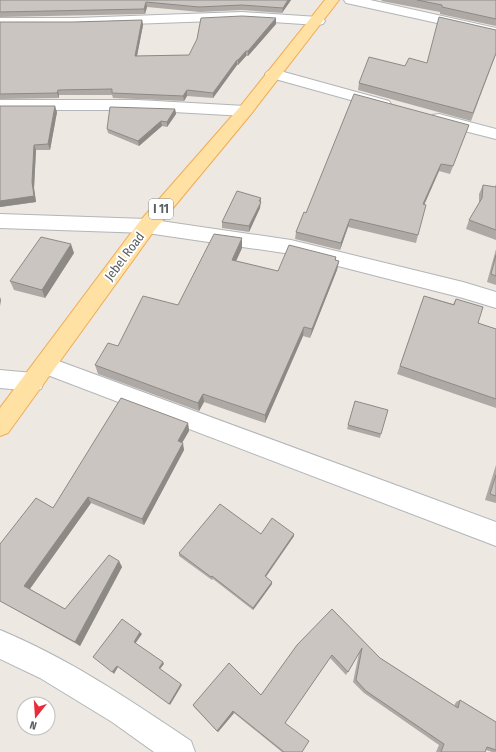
<svg xmlns="http://www.w3.org/2000/svg" width="496" height="752" viewBox="0 0 496 752" font-family="'Fira Sans Condensed',sans-serif">
	<style>
		.lines { fill: none; stroke-linecap: round; stroke-linejoin: round }
		.minor-casing { stroke: #b2b5b9; stroke-width: 2 }
		.major-casing { stroke: #f1ac56; stroke-width: 2 }
		.minor { fill: #fff; fill-rule: evenodd }
		.major { fill: #ffe1a4; fill-rule: evenodd }
		.wall { fill: #aea9a5 }
		.shaded-wall { fill: #8d8a86 }
		.building { fill: #cac5c0; stroke: #8d8a86 }
		.labels { text-anchor: middle; stroke-width: 4; stroke-linejoin: round; paint-order: stroke }
		.shield { fill: #fff; stroke: #8c8f91; stroke-width: 1 }
		.shield-label { font-size: 12px; font-weight: bold; fill: #5a5f62 }
		.street-label { font-size: 13px; fill: #5a5f62; stroke: #fff }
	</style>
	<rect width="100%" height="100%" fill="#ede8e1"/>
	<g class="lines">
		<defs>
			<g id="minor">
				<path d="M344,0H370L496,28V36L351,4L346,3Z"/>
				<path d="M242,12L318,17L323,18L325,21L323,24L318,25L242,20L75,26H0V18H75Z"/>
				<path d="M273,69L389,101L391,104L389,107L383,109L268,77L265,74L268,71Z"/>
				<path d="M0,100H138L245,106L251,108L253,111L251,114L245,116L138,110H0Z"/>
				<path d="M439,114L496,129V139L433,123L431,119L433,115Z"/>
				<path d="M0,214L147,219L291,240L463,282L496,292V308L463,298L291,254L147,233L0,228Z"/>
				<path d="M45,356L496,522V546L37,371L34,365L37,359Z"/>
				<path d="M0,370L33,373L41,375L44,382L41,389L33,391L0,388Z"/>
				<path d="M0,630C68,658 130,700 191,741L195,752H154L112,722L40,678L0,659Z"/>
			</g>
			<path id="major" d="M325,0H339L251,114L154,231L8,433L0,436V408L140,221L239,108Z"/>
		</defs>
		<use href="#minor" class="minor-casing"/>
		<use href="#major" class="major-casing"/>
		<use href="#minor" class="minor"/>
		<use href="#major" class="major"/>
	</g>
	<g class="wall">
		<path d="M0,0H291L282,13L242,10L200,12L147,7L145,14L0,17Z"/>
		<path d="M382,0H496V26L440,14V12L381,1Z"/>
		<path d="M276,18V24L248,56H246L238,65H237L213,98L187,96L184,101L113,98L112,95H59V98L0,99V22H74L142,20L143,25L137,56L189,55Z"/>
		<path d="M496,54L471,121L358,90L359,83L405,66Z"/>
		<path d="M0,106L57,112L50,150H36L34,188L36,202L0,207Z"/>
		<path d="M175,109L176,114L167,127L162,126L139,146L108,133L107,129Z"/>
		<path d="M469,125L450,174L439,171L424,205L418,235L416,243L348,227L340,250L295,239L296,232L306,213Z"/>
		<path d="M496,184V240L466,229L469,220L479,204V194L483,185L495,187Z"/>
		<path d="M261,198L260,208L249,232L222,228V222Z"/>
		<path d="M242,248L236,261L278,271L336,257V260L339,261L337,270L310,338L303,336L265,423L204,402L199,411L98,374L95,365L118,346L178,305Z"/>
		<path d="M496,249V285L487,282Z"/>
		<path d="M74,253L45,298L14,290L10,281Z"/>
		<path d="M424,296L453,304L456,299L478,323L496,329V408L397,374Z"/>
		<path d="M355,401L381,434L380,438L347,429Z"/>
		<path d="M188,423L189,431L182,443L184,450L144,525L91,503L30,589L65,609L119,561L122,567L80,646L0,601V544L53,508Z"/>
		<path d="M496,465V503L485,500Z"/>
		<path d="M261,534L294,536L266,577L272,582V584L253,610L213,579L212,580L179,556V553Z"/>
		<path d="M332,609L380,658L454,706L456,702L460,700L496,722V752H492L486,750L485,752H436L439,745L364,693L353,682L359,653L348,672L346,675L330,658L285,723L302,752H282L234,713L218,732L194,707L193,705L261,695Z"/>
	</g>
	<g class="shaded-wall">
		<path d="M288,0H291L282,13L283,8Z"/>
		<path d="M146,2L147,7L145,14L144,9Z"/>
		<path d="M276,18V24L248,56V51Z"/>
		<path d="M142,20L143,25L136,61L135,56Z"/>
		<path d="M246,51V56L238,65V60Z"/>
		<path d="M237,60V65L213,98V93Z"/>
		<path d="M58,90L59,95V98L57,93Z"/>
		<path d="M187,90V96L184,101L183,96Z"/>
		<path d="M55,106L57,112L50,150L48,144Z"/>
		<path d="M175,109L176,114L167,127V122Z"/>
		<path d="M161,121L162,126L139,146L138,141Z"/>
		<path d="M34,145L36,150L34,188L36,202L0,207V201L32,182Z"/>
		<path d="M441,164L439,171L421,212L423,204Z"/>
		<path d="M261,198L260,208L249,232V226Z"/>
		<path d="M350,219L348,227L340,250L341,243Z"/>
		<path d="M242,238V248L232,270V260Z"/>
		<path d="M71,244L74,253L45,298L42,290Z"/>
		<path d="M339,261L337,270L310,338L312,329Z"/>
		<path d="M0,297L1,300L0,306Z"/>
		<path d="M304,327L303,336L265,423V415Z"/>
		<path d="M203,394L204,402L199,411L198,403Z"/>
		<path d="M188,423L189,431L179,448L178,441Z"/>
		<path d="M183,443L184,450L144,525L142,519Z"/>
		<path d="M88,497L91,503L29,590L24,586Z"/>
		<path d="M294,534V536L264,579L265,576Z"/>
		<path d="M119,561L122,567L80,646L75,642Z"/>
		<path d="M272,582V584L253,610V608Z"/>
		<path d="M140,632L142,634L135,644L134,642Z"/>
		<path d="M163,662L164,664L160,669L159,668Z"/>
		<path d="M117,666L118,667L114,674L112,672Z"/>
		<path d="M181,684L182,685L170,705L169,704Z"/>
		<path d="M233,711L234,713L218,732L217,731Z"/>
	</g>
	<g class="building">
		<path d="M0,0H288L283,8L242,5L199,7L146,2L144,9L0,12Z"/>
		<path d="M417,0H496V19L442,7V5Z"/>
		<path d="M242,16L276,18L248,51H246L238,60H237L213,93L187,90L183,96L112,93V89L58,90L57,93L0,94V22H74L142,20L135,56L189,55L197,39L201,18Z"/>
		<path d="M439,17L496,30V53L473,113L359,83L369,57L405,66L409,58L427,63Z"/>
		<path d="M354,94L469,125L453,166L441,164L423,204L426,205L418,235L350,219L341,243L296,232L304,212L306,213Z"/>
		<path d="M0,106H55L48,144L34,145L32,182L34,196L0,201Z"/>
		<path d="M110,107L175,109L167,122L161,121L138,141L107,129Z"/>
		<path d="M483,185L496,187V230L469,220L482,198Z"/>
		<path d="M237,191L261,198L259,201L261,202L249,226L222,222Z"/>
		<path d="M214,234L242,238L232,260L278,271L289,245L336,257L335,260L339,261L312,329L304,327L265,415L203,394L198,403L95,365L108,343L118,346L143,296L178,305Z"/>
		<path d="M41,237L71,244L42,290L10,281Z"/>
		<path d="M496,255V276L491,274Z"/>
		<path d="M424,296L454,305L456,299L483,307L478,323L496,329V399L400,366Z"/>
		<path d="M121,398L188,423L178,441L183,443L142,519L88,497L24,586L65,609L109,555L119,561L75,642L0,601V544L36,498L53,508Z"/>
		<path d="M355,401L388,410L381,434L348,425Z"/>
		<path d="M496,475V496L490,494Z"/>
		<path d="M220,504L261,534L272,518L294,534L265,576L272,582L253,608L212,576L211,577L179,553Z"/>
		<path d="M332,609L380,658L458,708L460,700L496,722V750L487,747L485,752H441L444,744L366,691L356,680L362,648L348,672L332,655L285,723L309,741L302,752H284L233,711L217,731L193,705L229,663L261,695L297,645Z"/>
		<path d="M122,619L140,632L134,642L163,662L159,668L181,684L169,704L117,666L112,672L93,657Z"/>
	</g>
	<g class="labels">
		<rect class="shield" x="149" y="199" width="24" height="20" rx="3"/>
		<g class="shield-label">
			<text x="161" y="213">I 11</text>
		</g>
		<g class="street-label">
			<text transform="translate(124 256) rotate(-53)" y="5">Jebel Road</text>
		</g>
	</g>
	<g transform="translate(36 716) rotate(197)"><circle r="19" fill="#ffffff" stroke="#bdbfc0"/>
	<path d="M0-3L7 15L0 10L-7 15Z" fill="#e92b3b"/>
	<text y="-6" font-size="11" font-weight="bold" text-anchor="middle" fill="#5a5f62">N</text>
	</g>
</svg>
